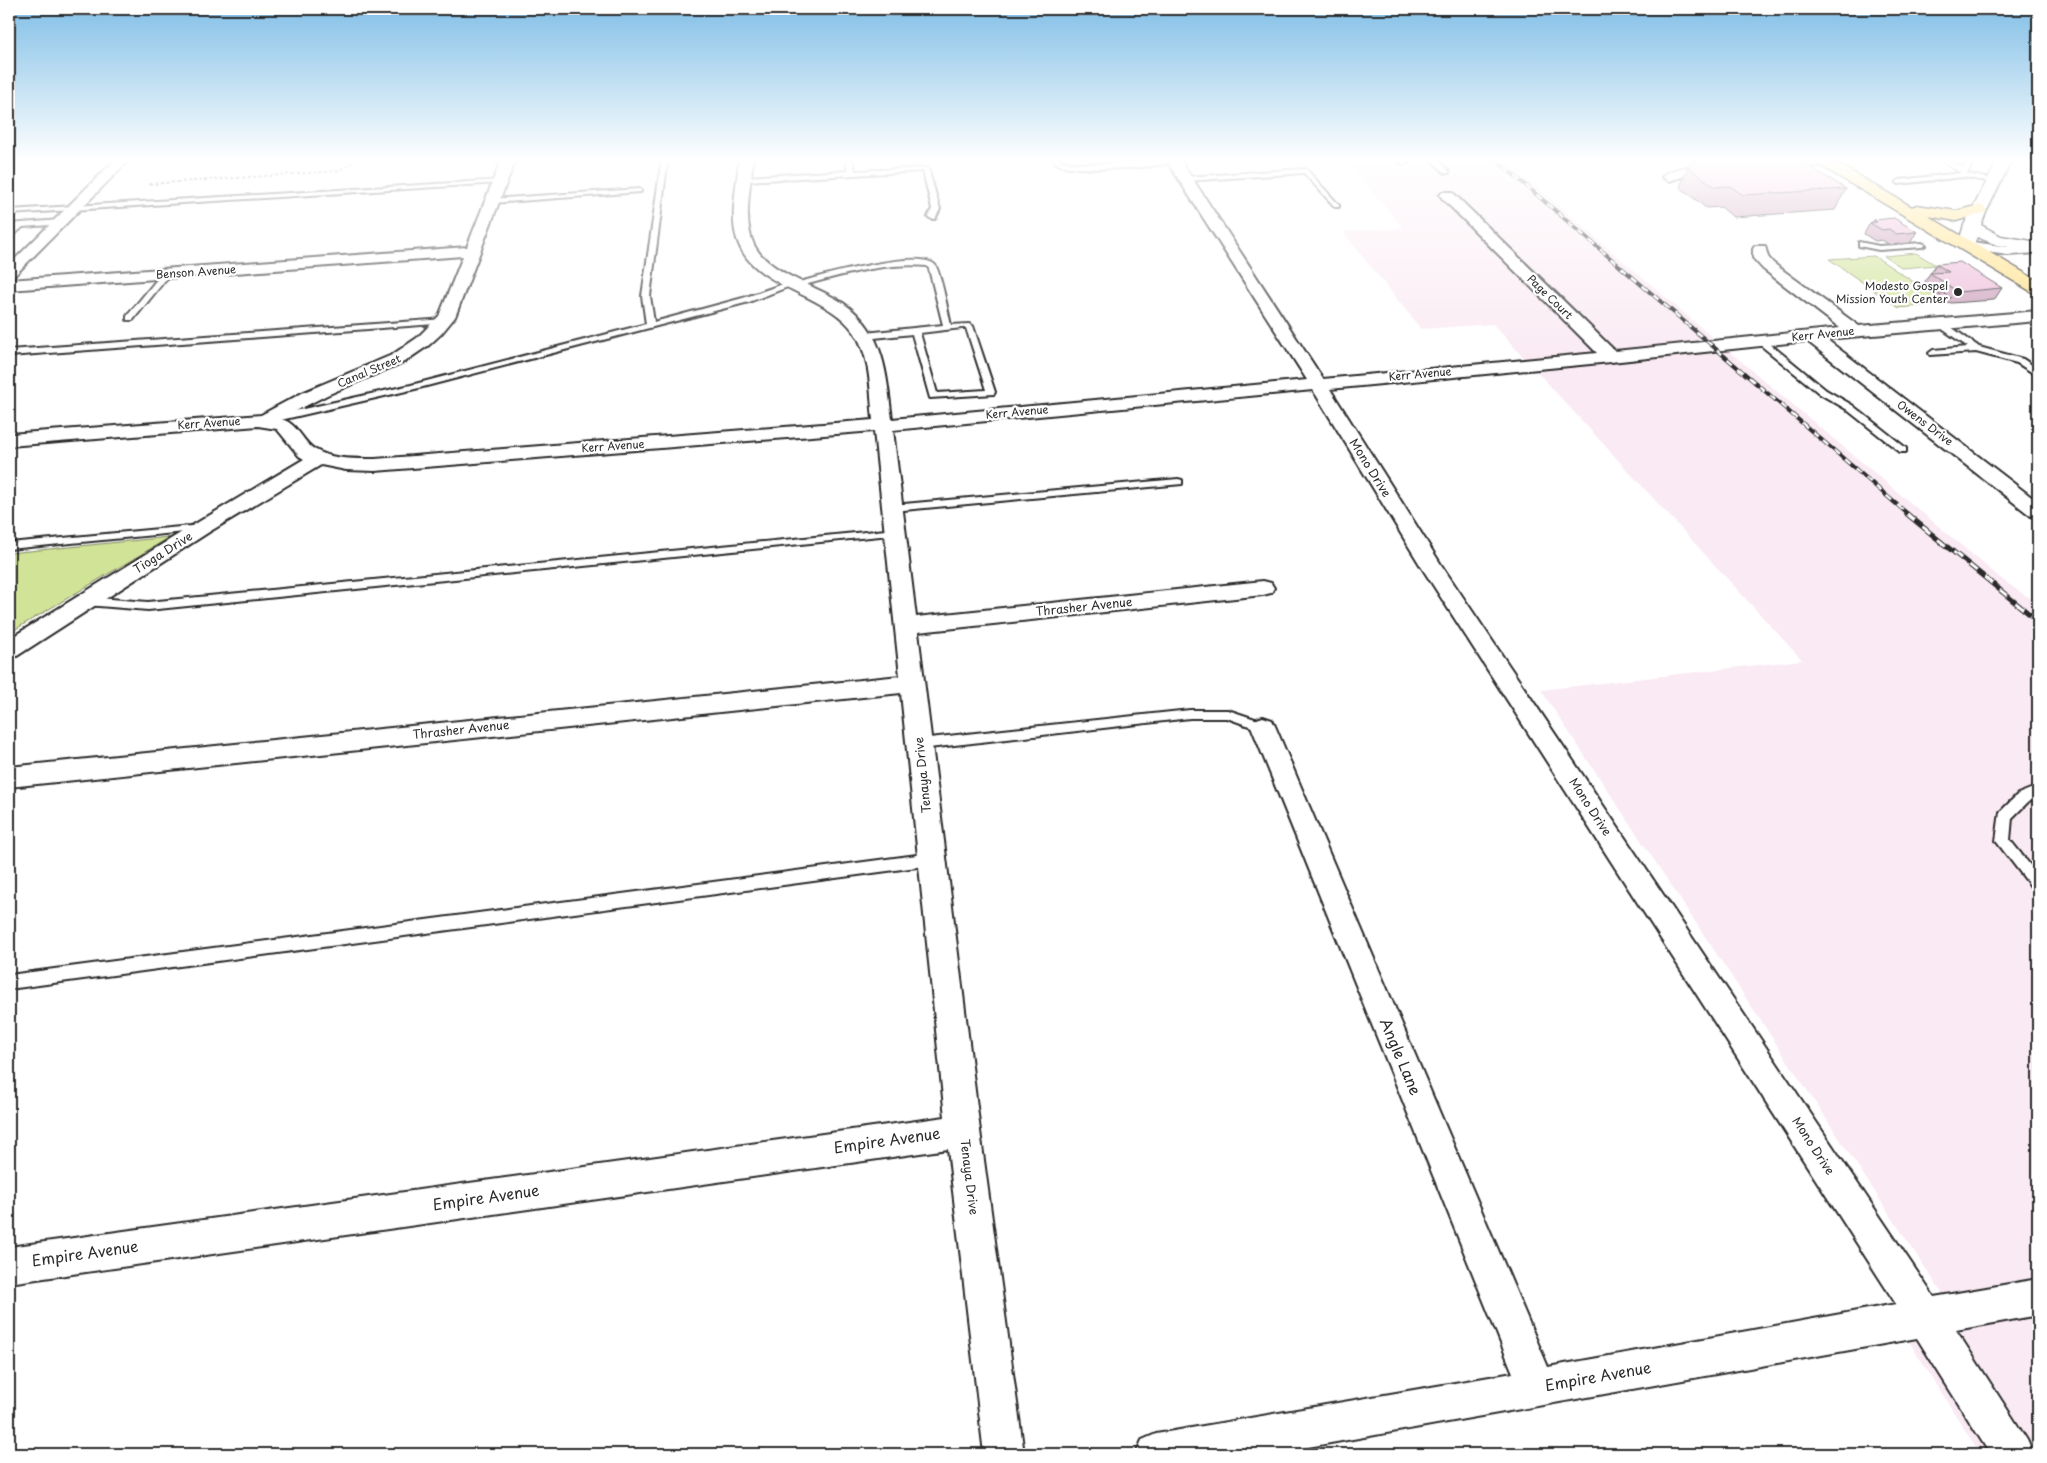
<svg xmlns="http://www.w3.org/2000/svg" width="2047" height="1463" viewBox="0 0 2047 1463" font-family="'Playpen Sans',sans-serif">
	<style>
		.built { fill: #faeaf3 }
		.green { fill: #d1e397; stroke: #7e8761 }
		.lines { fill: none; stroke-linecap: round; stroke-linejoin: round }
		.service-casing { stroke: #2b2b2b; stroke-width: 4 }
		.minor-casing { stroke: #2b2b2b; stroke-width: 4 }
		.secondary-casing { stroke: #2b2b2b; stroke-width: 3 }
		.primary-casing { stroke: #2b2b2b; stroke-width: 3 }
		.path { stroke: #2b2b2b; stroke-width: 2; stroke-dasharray: 3 2.5; stroke-linecap: butt }
		.service { fill: #fff; fill-rule: evenodd }
		.minor { fill: #fff; fill-rule: evenodd }
		.secondary { fill: #fff; fill-rule: evenodd }
		.primary { fill: #ffdf80; fill-rule: evenodd }
		.rail-far1-casing { stroke: #2b2b2b; stroke-width: 4 }
		.rail-casing { stroke: #2b2b2b; stroke-width: 5 }
		.rail-far1 { stroke: #fff; stroke-width: 2.5; stroke-dasharray: 7; stroke-linecap: butt }
		.rail { stroke: #fff; stroke-width: 3; stroke-dasharray: 10; stroke-linecap: butt }
		.wall { fill: #cca0ba; stroke: #2b2b2b }
		.building { fill: #edbad8; stroke: #2b2b2b }
		.poi-dot { fill: #2b2b2b; stroke: #fff; stroke-width: 2 }
		.labels { text-anchor: middle; stroke-width: 4.5; stroke-linejoin: round; paint-order: stroke }
		.far-street-label { font-size: 11px; fill: #2b2b2b; stroke: #fff }
		.far-poi-label { font-size: 11px; fill: #2b2b2b; stroke: #fff; text-anchor: end }
		.street-label { font-size: 12px; fill: #2b2b2b; stroke: #fff }
		.near-street-label { font-size: 15px; fill: #2b2b2b; stroke: #fff }
	</style>
	<rect width="100%" height="100%" fill="#fff"/>
	<filter id="ink" filterUnits="userSpaceOnUse"><feTurbulence type="fractalNoise" baseFrequency=".02" numOctaves="2"/><feDisplacementMap in="SourceGraphic" scale="10" xChannelSelector="R" yChannelSelector="G"/><feConvolveMatrix kernelMatrix="1 2 1 2 8 2 1 2 1" color-interpolation-filters="sRGB"/></filter>
	<g filter="url(#ink)">
		<path class="built" d="M1343,158H1503L1718,342L2004,581L2038,604V1454H1980L1897,1322L1954,1311L1541,690L1802,660L1493,324L1421,329L1343,232L1403,228Z"/>
		<g class="green">
			<path d="M1916,253L1936,265L1903,268L1884,256Z"/>
			<path d="M1874,256L1940,299L1934,300L1942,304L1899,308L1829,259Z"/>
			<path d="M170,537L9,633V553Z"/>
		</g>
		<g class="lines">
			<defs>
				<g id="service">
					<path d="M662,158H668L650,296L654,322L743,298L792,281L796,283C817,277 920,248 935,265C941,273 948,313 951,325L969,324L973,326L995,392L994,394L930,398L912,334L865,339L861,336L865,333L943,325L929,269L927,266C882,262 839,276 797,287L793,285L749,302L415,389L272,422L267,419L272,416L411,385L646,324L642,296ZM962,328H966L986,390L937,393L920,333Z"/>
					<path d="M846,158H852L855,171L928,168L940,209L935,219H932L928,217L932,209L923,171L745,181L742,179L745,177L848,171Z"/>
					<path d="M1053,158H1059L1061,161C1099,168 1136,162 1173,158L1176,160C1162,169 1074,172 1058,164C1056,163 1054,160 1053,158Z"/>
					<path d="M1395,158H1402L1407,163L1402,164Z"/>
					<path d="M1429,158H1436L1449,171V173H1445Z"/>
					<path d="M1937,158H1945L1963,168L1969,158H1975L1967,174L1996,180L1993,182L1963,177L1899,184L1896,182L1899,180L1961,173Z"/>
					<path d="M1306,169L1339,205V207H1335L1304,173L1186,181L1183,179L1186,177Z"/>
					<path d="M502,180V182L500,183L9,214V210Z"/>
					<path d="M639,189L641,190V192L492,203L489,201L492,199Z"/>
					<path d="M60,220H63V224L23,227L9,239V233L14,228H9V224Z"/>
					<path d="M1859,242L1879,246L1922,243L1926,245L1922,247L1879,250L1859,246Z"/>
					<path d="M163,272L170,274L133,320H127V316Z"/>
					<path d="M445,319H448V323L9,356V350Z"/>
					<path d="M1938,322H1944L1979,347L2023,359L2038,369V376L2017,363L1976,352L1930,355L1929,353L1933,350L1968,347L1938,326Z"/>
					<path d="M1758,339H1764L1826,390L1852,405L1906,448V452H1900L1846,409L1820,394L1758,343Z"/>
					<path d="M1178,479L1182,480V484L893,511L888,508L893,505Z"/>
					<path d="M202,525L207,528L206,530L9,549V543Z"/>
					<path d="M896,529L900,530L901,532L900,534L148,610L86,605L80,601L86,597L148,602Z"/>
					<path d="M1190,710H1228L1267,723L1269,726L1267,729L1263,731L1227,718H1190L920,749L916,747L914,744L916,741L920,739Z"/>
					<path d="M2038,786V797L2028,802L2012,818L2010,840L2038,875V891L2033,889L1996,841L2000,812L2018,794Z"/>
					<path d="M932,853L937,855L939,859L937,863L932,865L9,989V975Z"/>
				</g>
				<g id="minor">
					<path d="M117,158H131L14,276L9,278V265Z"/>
					<path d="M502,158H516L455,317L441,334L429,345L404,362L327,395L280,419C297,422 301,440 314,449C331,460 356,459 375,459L873,420C870,390 871,357 854,332C824,289 745,289 735,231C731,208 738,181 739,158H753C751,185 742,219 754,245C761,259 776,268 788,275C806,285 826,292 843,303C885,332 886,373 892,419L1307,380L1165,158H1179L1323,379L1597,353L1442,198L1440,195L1442,192H1452L1615,351L1840,328L1763,269L1753,258V249L1755,246H1765L1768,257L1773,263L1859,326L2038,311V321L1826,339L2038,502V518L2031,516L1807,341L1611,362L1330,389L1442,566L1934,1297L2038,1279V1315L1956,1330L2027,1440L2033,1454H1990L1917,1338L1269,1454H1136L1142,1440L1156,1434L1513,1373L1251,726L1254,720L1263,717L1272,720L1275,726L1548,1367L1896,1304L1422,568L1313,390L893,430L916,617L1263,581L1271,583L1274,588L1271,593L1263,595L918,632L980,1131L1024,1454H984L948,1149L9,1283V1247L945,1117L901,693L9,787V767L900,676L874,431L375,471L346,470L321,465L209,532L17,656L9,658V639L195,524L304,459L299,456L277,429L258,426L9,446V434L261,415L304,392L392,355L417,338L439,316L463,256L9,290V280L467,247Z"/>
					<path d="M1825,158L1832,162L1830,165L1773,170L1766,166L1773,162Z"/>
					<path d="M1720,165L1725,166L1727,169L1725,172L1685,176L1669,181L1662,177C1672,165 1705,166 1720,165Z"/>
					<path d="M1966,241L2007,247L2038,245V253L2007,255L1961,248L1959,245L1961,242Z"/>
				</g>
				<path id="secondary" d="M1999,158H2013L1987,210L1981,225L2001,236L2038,242V252L1997,245L1977,237L1972,248H1960L1958,245L1964,225Z"/>
				<path id="primary" d="M1811,158H1828L1912,207L1917,205L1956,211L1979,205L1984,207L1987,210L1984,213L1956,221L1928,216L2038,281V293L2032,292L1813,161Z"/>
			</defs>
			<use href="#service" class="service-casing"/>
			<use href="#minor" class="minor-casing"/>
			<use href="#secondary" class="secondary-casing"/>
			<use href="#primary" class="primary-casing"/>
			<path class="path" d="M149,184L338,171L361,158"/>
			<use href="#service" class="service"/>
			<use href="#minor" class="minor"/>
			<use href="#secondary" class="secondary"/>
			<use href="#primary" class="primary"/>
			<defs>
				<path id="rail-far1" d="M1494,158L1909,515"/>
				<path id="rail" d="M1907,514L2038,621"/>
			</defs>
			<use href="#rail-far1" class="rail-far1-casing"/>
			<use href="#rail" class="rail-casing"/>
			<use href="#rail-far1" class="rail-far1"/>
			<use href="#rail" class="rail"/>
		</g>
		<g class="wall">
			<path d="M1690,162L1846,189L1835,210L1733,217L1721,207L1706,208L1680,187Z"/>
			<path d="M1874,220L1917,232L1910,243L1890,245L1882,240L1875,241L1864,234L1870,223L1872,222Z"/>
			<path d="M1936,264L2002,288L1994,300L1951,303L1949,302L1947,304H1942L1934,299L1937,294L1923,285L1930,273H1931Z"/>
		</g>
		<g class="building">
			<path d="M1698,158H1796L1846,189L1743,195L1730,186L1715,187L1688,167L1690,162Z"/>
			<path d="M1894,218L1917,232L1896,234L1889,229L1882,230L1870,223L1877,222L1874,220Z"/>
			<path d="M1960,262L2002,288L1958,292L1930,273L1949,272L1936,264Z"/>
			<path d="M1937,293H1943L1951,298L1945,299Z"/>
		</g>
	</g>
	<linearGradient id="sky" x2="0" y2="1"><stop stop-color="#80bee6"/><stop offset="0.44" stop-color="#fff"/><stop offset="1" stop-color="#fff" stop-opacity="0"/></linearGradient>
	<rect width="2047" height="363" fill="url(#sky)"/>
	<circle class="poi-dot" cx="1958" cy="292" r="5"/>
	<g class="labels">
		<g class="far-street-label">
			<text transform="translate(196 272) rotate(-4)" y="4">Benson Avenue</text>
			<text transform="translate(1550 297) rotate(44)" y="4">Page Court</text>
			<text transform="translate(1823 334) rotate(-6)" y="4">Kerr Avenue</text>
			<text transform="translate(369 371) rotate(-23)" y="4">Canal Street</text>
			<text transform="translate(1420 374) rotate(-5)" y="4">Kerr Avenue</text>
			<text transform="translate(1017 412) rotate(-5)" y="4">Kerr Avenue</text>
			<text transform="translate(209 423) rotate(-4)" y="4">Kerr Avenue</text>
			<text transform="translate(1925 423) rotate(37)" y="4">Owens Drive</text>
			<text transform="translate(613 446) rotate(-4)" y="4">Kerr Avenue</text>
		</g>
		<g class="far-poi-label">
			<text x="1948" y="290">Modesto Gospel<tspan x="1948" dy="13">Mission Youth Center</tspan></text>
		</g>
		<g class="street-label">
			<text transform="translate(1370 468) rotate(58)" y="4">Mono Drive</text>
			<text transform="translate(163 553) rotate(-32)" y="4">Tioga Drive</text>
			<text transform="translate(1084 607) rotate(-6)" y="4">Thrasher Avenue</text>
			<text transform="translate(461 730) rotate(-6)" y="4">Thrasher Avenue</text>
			<text transform="translate(923 775) rotate(-96)" y="4">Tenaya Drive</text>
			<text transform="translate(1590 807) rotate(57)" y="4">Mono Drive</text>
			<text transform="translate(1813 1146) rotate(57)" y="4">Mono Drive</text>
			<text transform="translate(969 1177) rotate(83)" y="4">Tenaya Drive</text>
		</g>
		<g class="near-street-label">
			<text transform="translate(1400 1057) rotate(67)" y="5">Angle Lane</text>
			<text transform="translate(887 1141) rotate(-8)" y="5">Empire Avenue</text>
			<text transform="translate(486 1198) rotate(-8)" y="5">Empire Avenue</text>
			<text transform="translate(85 1254) rotate(-8)" y="5">Empire Avenue</text>
			<text transform="translate(1598 1377) rotate(-10)" y="5">Empire Avenue</text>
		</g>
	</g>
	<rect width="2047" height="1463" fill="none" stroke="#fff" stroke-width="30"/>
	<rect x="15" y="15" width="2017" height="1433" fill="none" stroke="#2b2b2b" stroke-width="2" filter="url(#ink)"/>
</svg>
